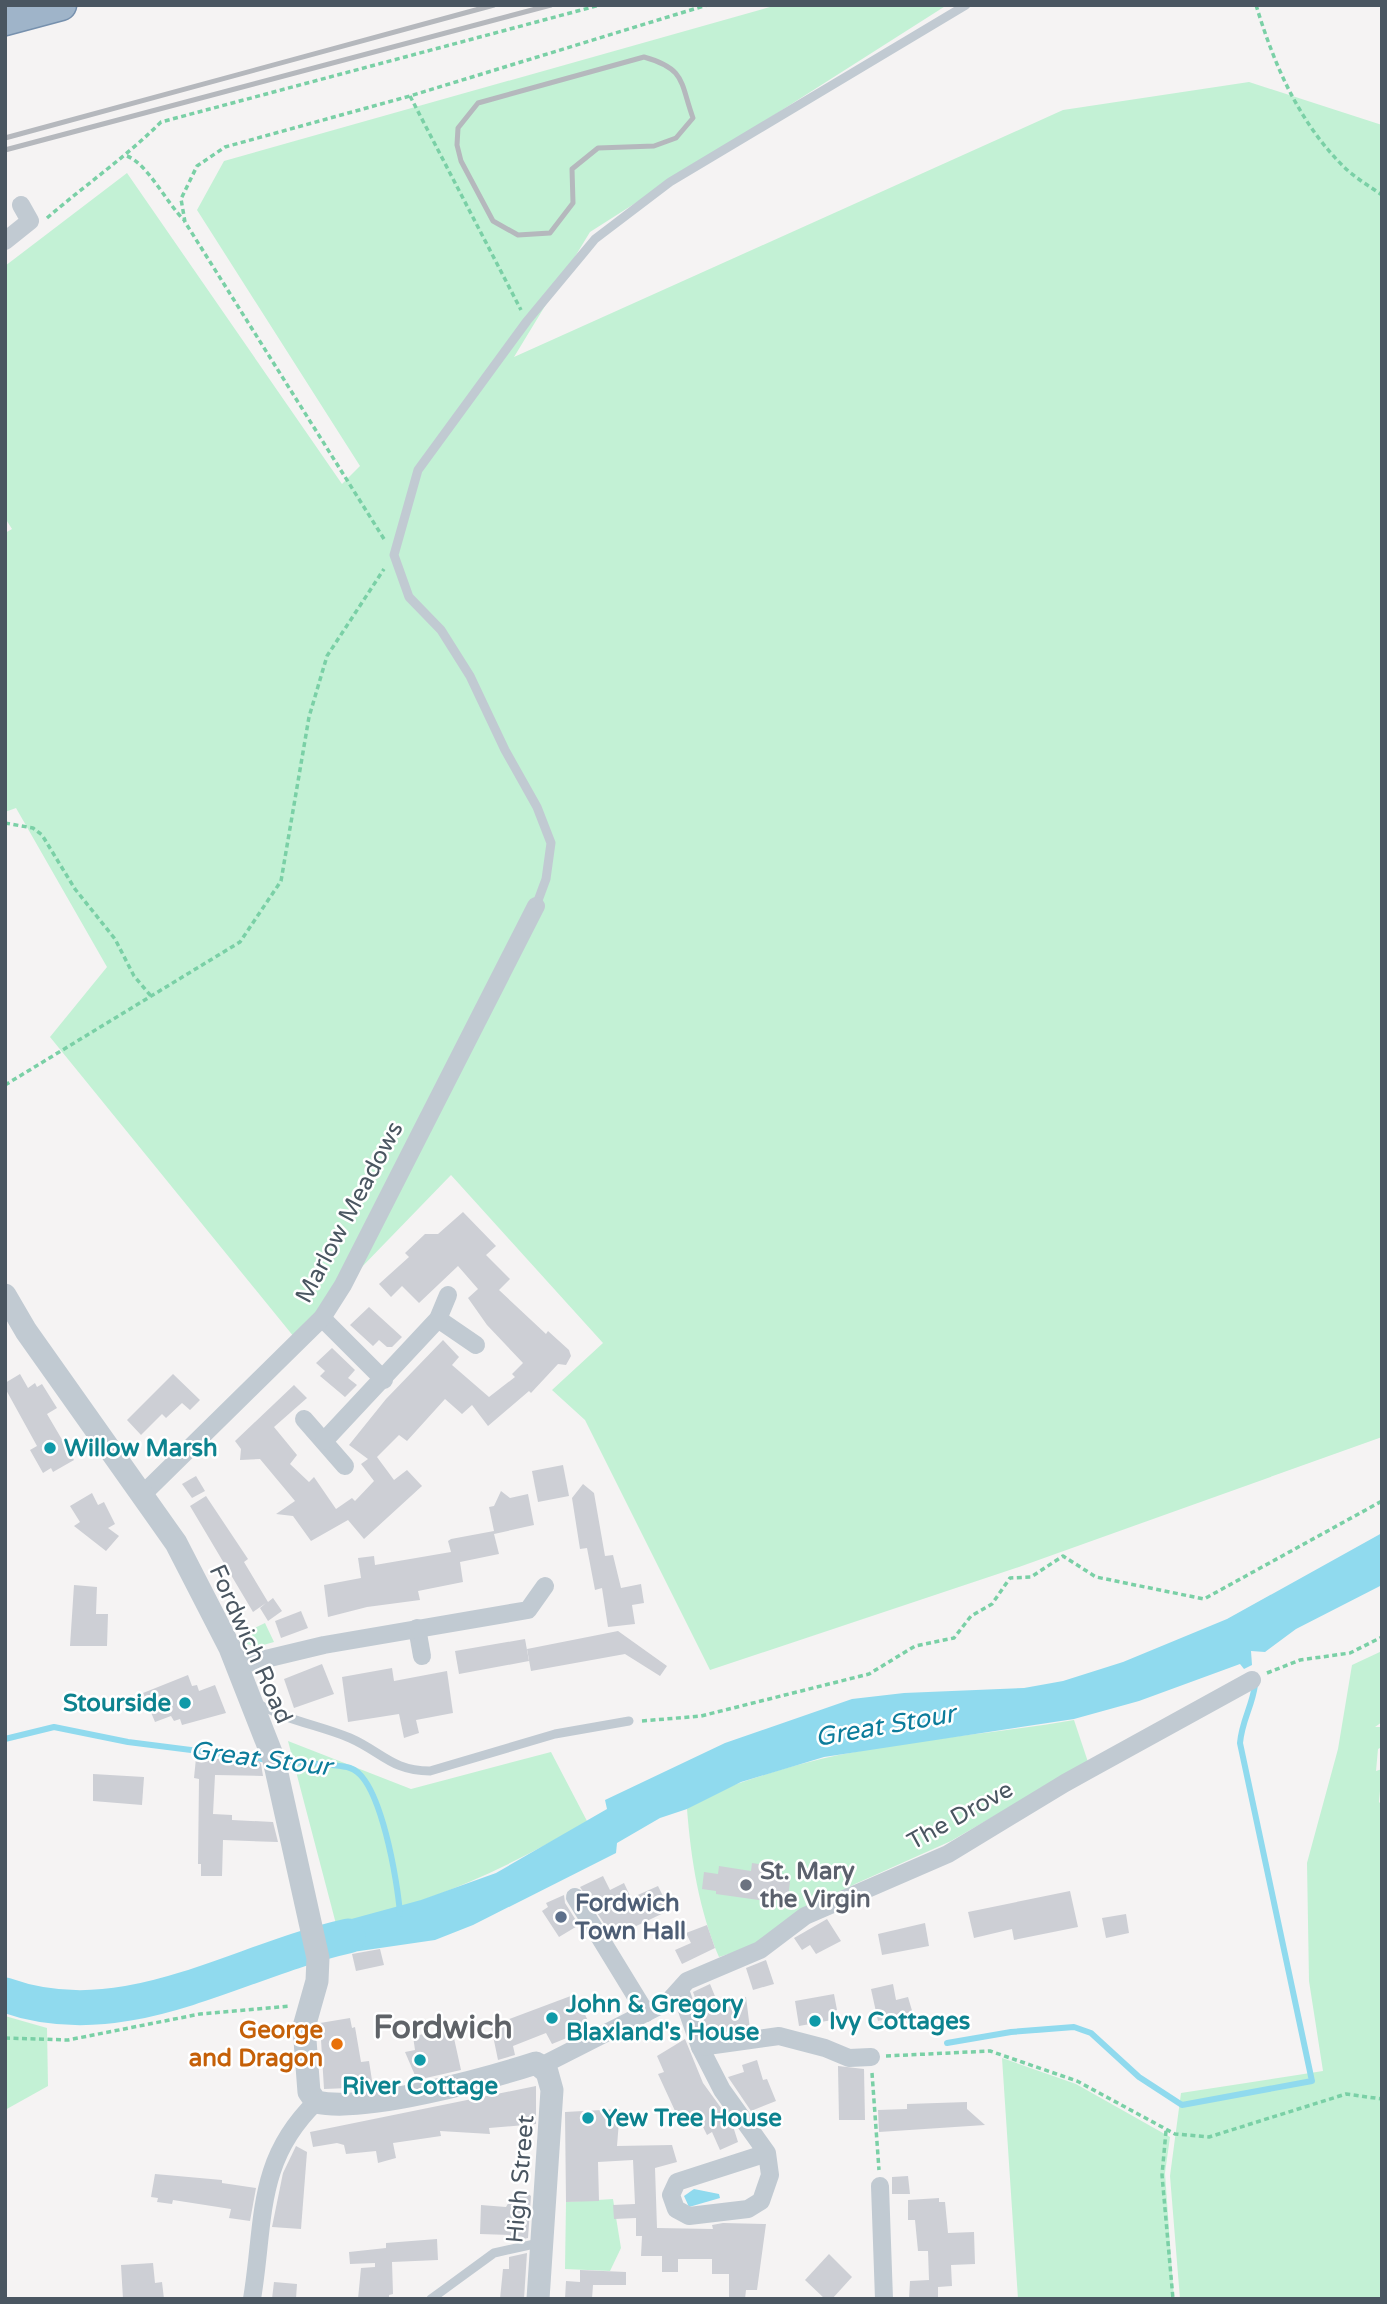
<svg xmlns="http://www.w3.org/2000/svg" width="1387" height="2304" viewBox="0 0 1387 2304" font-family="'Varela Round',sans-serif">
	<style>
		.green { fill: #c3f1d5 }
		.water { fill: #90daee }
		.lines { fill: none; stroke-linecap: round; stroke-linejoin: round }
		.stream { stroke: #90daee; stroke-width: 6 }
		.river { stroke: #90daee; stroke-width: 35 }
		.building { fill: #cdcfd5 }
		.trunk-casing { stroke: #7690ad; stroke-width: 33 }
		.path { stroke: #7ad0a6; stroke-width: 3.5; stroke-dasharray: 5 3.5; stroke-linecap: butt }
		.service { stroke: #c1cad2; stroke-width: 9 }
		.minor { stroke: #c1cad2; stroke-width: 18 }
		.tertiary { stroke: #c1cad2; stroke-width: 23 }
		.trunk { stroke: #9fb4c9; stroke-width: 30 }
		.rail { stroke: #b5b8bd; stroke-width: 5 }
		.culture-dot { fill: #0f9aa8; stroke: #fff; stroke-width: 2.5 }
		.worship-dot { fill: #6b7280; stroke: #fff; stroke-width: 2.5 }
		.service-dot { fill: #5c6f8a; stroke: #fff; stroke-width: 2.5 }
		.food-dot { fill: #e8710a; stroke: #fff; stroke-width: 2.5 }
		.labels { text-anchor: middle; stroke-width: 5; stroke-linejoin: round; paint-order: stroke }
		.street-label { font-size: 24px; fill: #4a5661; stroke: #fff }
		.culture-label { font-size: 24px; font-weight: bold; fill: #0d838f; stroke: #fff; text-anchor: start }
		.worship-label { font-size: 24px; font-weight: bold; fill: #5b616d; stroke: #fff; text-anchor: start }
		.service-label { font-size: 24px; font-weight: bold; fill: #4e5e75; stroke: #fff; text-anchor: start }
		.food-label { font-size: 24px; font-weight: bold; fill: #c56008; stroke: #fff; text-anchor: end }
		.water-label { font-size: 26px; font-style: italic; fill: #0c7c9b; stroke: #fff }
		.district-label { font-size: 32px; font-weight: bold; fill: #5f6368; stroke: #fff }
	</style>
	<rect width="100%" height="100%" fill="#f5f3f3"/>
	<g class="green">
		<path d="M777,5H947L590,232L514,357L1063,110L1249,82L1382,125V1437L1019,1567L710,1670L585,1420L552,1390L603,1343L451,1175L294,1337L50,1037L107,967L16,808L5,812V533L12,529L5,518V266L127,173L342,484L360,466L197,210L224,161Z"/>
		<path d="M265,1623L274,1642L256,1647L245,1643L244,1640L251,1637L248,1631Z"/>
		<path d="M1382,1651V1722L1375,1727H1382V1747L1378,1749L1376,1771L1382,1769L1379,1802L1382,1805V2299H1180L1170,2176L1181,2093L1323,2071L1309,1981L1307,1863L1338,1749L1352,1665Z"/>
		<path d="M1074,1720L1088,1762L951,1841L855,1884L802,1913L757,1945L719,1957C699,1910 691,1860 687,1809C715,1789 748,1780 780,1770C876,1741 976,1737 1074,1720Z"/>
		<path d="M288,1741L411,1789L551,1752L587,1821C509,1868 425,1906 336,1924Z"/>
		<path d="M5,2016L47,2028L48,2086L5,2110Z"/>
		<path d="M1002,2058L1076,2084L1170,2137L1165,2173L1174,2299H1018Z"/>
		<path d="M613,2199L621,2248L610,2271L565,2269L566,2202Z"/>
	</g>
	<g class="water">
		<path d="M1382,1533V1585L1296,1629L1265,1652L1251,1651L1252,1665L1244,1669L1240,1664L1139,1701L1074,1719L824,1757L741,1782L687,1809L660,1818L617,1843L616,1853L473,1925L435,1940L332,1955L320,1951L322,1927L421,1900L496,1873L607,1809L605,1800L725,1743L852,1699L904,1693L1024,1688L1063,1681L1123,1662L1227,1619Z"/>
		<path d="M694,2189L719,2194L720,2198L689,2207L684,2196Z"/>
	</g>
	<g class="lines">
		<g class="stream">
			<path d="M5,1739L54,1727L128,1742L269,1760"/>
			<path d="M279,1761C299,1764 333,1763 350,1768C381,1777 398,1885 400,1914"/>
			<path d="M947,2043L1011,2032L1074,2027L1091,2033L1139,2077L1182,2105L1312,2081L1240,1743C1242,1720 1252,1707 1255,1685"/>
		</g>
		<path class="river" d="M5,1995C124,2038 236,1961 348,1936"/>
	</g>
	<g class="building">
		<path d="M463,1212L496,1246L486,1255L510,1279L499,1290L546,1334L548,1331L569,1350L571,1356L566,1365L558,1364L531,1393L529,1391L488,1426L472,1405L462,1414L445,1399L407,1441L399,1435L377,1457L394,1480L407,1470L422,1486L364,1539L348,1520L311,1541L293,1516L276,1514L295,1501L260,1459L240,1460L241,1449L235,1441L294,1385L307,1398L274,1427L297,1455L290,1464L309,1482L314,1477L336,1509L352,1498L355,1501L374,1481L361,1464L368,1459L349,1445L386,1399L443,1340L459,1357L452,1365L489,1397L515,1377L512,1374L523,1363L487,1325L468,1298L478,1289L458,1266L419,1303L402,1286L391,1297L379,1284L409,1257L405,1253L425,1234H438Z"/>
		<path d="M369,1307L402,1337L392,1347H387L379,1340L373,1346L350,1325Z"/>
		<path d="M332,1348L355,1370L348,1378L357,1385L345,1397L320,1376L325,1371L316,1363Z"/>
		<path d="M20,1374L28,1388L35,1383L37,1387L42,1384L57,1408L47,1414L74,1460L53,1472L51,1468L43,1473L30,1450L37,1446L5,1388V1383Z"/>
		<path d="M173,1374L200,1400L190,1410L182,1403L166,1418L162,1414L141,1435L127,1420Z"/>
		<path d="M563,1465L569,1496L538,1502L532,1471Z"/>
		<path d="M196,1476L205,1491L192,1498L182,1484Z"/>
		<path d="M583,1484L594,1493L605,1556L613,1555L621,1588L641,1584L644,1603L632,1605L635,1624L608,1627L602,1588L595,1590L587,1548L580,1549L572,1498Z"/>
		<path d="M501,1491L510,1498L528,1494L534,1525L494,1534L499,1554L460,1562L463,1582L418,1591L420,1600L367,1607L328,1617L324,1585L361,1578L358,1558L374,1556L375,1565L451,1552L448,1541L451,1539L494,1531L489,1507L494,1506Z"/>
		<path d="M92,1493L98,1505L104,1502L115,1524L108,1528L119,1536L106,1551L74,1526L80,1522L70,1506Z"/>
		<path d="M206,1496L248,1559L244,1562L268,1602L273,1598L282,1611L268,1621L260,1608L266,1603L253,1612L190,1506Z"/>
		<path d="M74,1585L97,1587L96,1614H108L107,1646H70Z"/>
		<path d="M301,1611L308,1628L281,1638L275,1621Z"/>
		<path d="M618,1631L667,1666L660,1676L625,1654L531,1671L527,1649Z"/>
		<path d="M525,1639L529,1661L459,1674L455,1651Z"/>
		<path d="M322,1664L334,1694L294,1708L284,1679Z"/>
		<path d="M392,1668L394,1681L447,1671L453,1713L416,1720L419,1733L404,1738L399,1714L348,1722L342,1677Z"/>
		<path d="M188,1675L192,1686L197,1685L199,1691L215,1685L226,1713L182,1725L180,1719L174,1721L171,1716L155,1722L143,1693Z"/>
		<path d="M196,1758L259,1761L261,1764L263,1776L215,1775L213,1814L232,1815V1820L273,1822L278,1842L223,1840L222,1876H201V1864H198L199,1779L194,1778Z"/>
		<path d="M93,1774L144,1777L142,1805L93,1801Z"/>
		<path d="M752,1863L778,1867L776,1879L790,1881L788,1899L766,1896L765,1901L716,1894V1891L702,1889L704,1872L718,1874L719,1866L751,1871Z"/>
		<path d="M603,1876L610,1890L624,1883L631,1898L658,1886L670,1910L613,1937L580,1887Z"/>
		<path d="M1070,1891L1078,1927L1014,1940L1012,1929L974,1938L968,1912Z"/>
		<path d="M564,1895L565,1903L579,1925L559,1937L542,1911L548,1907L546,1903Z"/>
		<path d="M1126,1914L1129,1933L1106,1938L1102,1918Z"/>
		<path d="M827,1919L841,1941L816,1954L810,1945L802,1950L794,1938Z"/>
		<path d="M925,1923L929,1946L882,1955L878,1934Z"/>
		<path d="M707,1925L715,1948L682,1964L675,1950L691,1943L686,1933Z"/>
		<path d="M380,1949L384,1965L356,1971L352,1954Z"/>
		<path d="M766,1960L774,1984L753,1990L746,1968Z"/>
		<path d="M710,1984L721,2011L746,1997L750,2029L708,2034L693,1992Z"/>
		<path d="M893,1984L896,2000L908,1997L913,2014L878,2021L871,1989Z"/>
		<path d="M576,1994L591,2028L552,2044L546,2033L513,2046L515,2055L498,2060L491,2026Z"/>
		<path d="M834,1994L837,2010L830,2012L832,2020L799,2026L795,2001Z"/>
		<path d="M350,2018L352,2028L355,2027L361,2062L369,2061L373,2087L324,2089L320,2023Z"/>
		<path d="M452,2029L461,2070L417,2080L405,2052L415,2050L413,2036Z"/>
		<path d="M685,2039L703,2083L732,2123L738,2142L720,2150L712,2132L707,2135L699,2119L682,2126L658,2074L664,2072L657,2056Z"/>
		<path d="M757,2060L763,2080L767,2079L776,2101L751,2111L728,2077L744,2072L742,2065Z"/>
		<path d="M838,2066L864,2069L865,2120H839Z"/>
		<path d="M536,2086V2124L489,2128L490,2134L440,2131L441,2136L393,2143L396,2158L378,2163L376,2151L346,2154L344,2145L337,2143L313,2147L310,2132Z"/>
		<path d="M967,2102V2109L985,2125L879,2132L878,2110L907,2109V2104Z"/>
		<path d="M620,2109L617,2146L672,2145L677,2162L655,2168L657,2228L713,2229L712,2225L723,2223L766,2224L757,2290H746L745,2299H729V2274H712V2259H678V2272H662V2256H641L642,2236H636V2218L614,2219L613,2205L635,2204L633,2160L598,2162L599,2201L566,2202L565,2112Z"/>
		<path d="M296,2146L307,2152L301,2229L272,2227L283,2173Z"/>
		<path d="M155,2174L222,2180V2183L256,2188L250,2221L229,2218L231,2209L173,2200L172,2204L157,2202L158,2198L151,2197Z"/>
		<path d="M908,2176L910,2194H892V2177Z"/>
		<path d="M522,2189L531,2196L528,2238L509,2242L510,2235L480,2234L481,2205L506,2207L516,2190Z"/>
		<path d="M939,2198V2202H945L948,2233L974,2232L975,2264L951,2265L952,2286L938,2287V2299H909L910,2281L929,2280L928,2251H918L915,2220H908V2200Z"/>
		<path d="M437,2239L438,2260L392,2262L393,2294L389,2295V2299H358L361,2268L375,2267V2263L350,2264L349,2252L386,2248V2243Z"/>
		<path d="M527,2253L524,2299H500L503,2269H509V2257Z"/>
		<path d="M829,2254L852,2277L832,2299H825L805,2280Z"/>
		<path d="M153,2263L155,2283L162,2282L164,2299H123L121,2265Z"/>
		<path d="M580,2270L626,2272V2285H593L592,2299H565L566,2281L580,2282Z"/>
		<path d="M274,2282L297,2284L296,2299H272Z"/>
	</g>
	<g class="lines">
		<defs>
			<path id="trunk" d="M5,20L61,5"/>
		</defs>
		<use href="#trunk" class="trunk-casing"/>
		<g class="path">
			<path d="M1256,5C1274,64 1298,121 1343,166C1354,177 1369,186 1382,195"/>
			<path d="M410,96L521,310"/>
			<path d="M127,156C148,164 167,204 185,221"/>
			<path d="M47,218C85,185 126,157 161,122L600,5"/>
			<path d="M384,539L185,222L181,199L197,166L225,147L410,96L707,5"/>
			<path d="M5,823L33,828L42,835L75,889L115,939L134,976L151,996"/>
			<path d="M5,1085L240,942L281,881L309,717L327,656L384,569"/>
			<path d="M1267,1673L1300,1660L1350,1653L1382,1637"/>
			<path d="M642,1721L701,1716L869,1674L915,1646L954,1638L971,1616L992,1604L1010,1578L1031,1577L1063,1556L1096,1577L1204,1599L1382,1501"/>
			<path d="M5,2038L68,2040L200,2014L291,2006"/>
			<path d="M886,2056L990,2051L1077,2081L1175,2134L1209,2137L1346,2094L1382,2099"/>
			<path d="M872,2073L879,2170"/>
			<path d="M1166,2131L1162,2175L1173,2299"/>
		</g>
		<g class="service">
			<path d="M536,906L546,879L551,843L537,807L505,750L470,676L441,630L409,597L394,555L418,470L527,321L595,239L670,182L966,5"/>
			<path d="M257,1703C287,1721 319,1725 350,1738C382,1752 392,1771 430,1771L555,1734L629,1721"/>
			<path d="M431,2299L494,2253L539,2243"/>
		</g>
		<g class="minor">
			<path d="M5,241L30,221L21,205"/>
			<path d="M322,1318L384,1380"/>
			<path d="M438,1319L476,1345"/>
			<path d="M304,1419L345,1466"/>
			<path d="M324,1441L438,1319L448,1295"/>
			<path d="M142,1495L322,1318L343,1285L536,906"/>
			<path d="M417,1628L422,1656"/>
			<path d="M236,1666L324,1645L528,1610L545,1586"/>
			<path d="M575,1897L646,2013"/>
			<path d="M680,1990L700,2047L722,2090L767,2153L770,2175L761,2201L748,2209L689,2216L676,2209L671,2195L677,2182L767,2153"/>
			<path d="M700,2047L779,2036L825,2048L849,2058L871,2057"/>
			<path d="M541,2066L669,2001L687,1981L760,1950L805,1916L948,1854L1065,1783L1252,1680"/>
			<path d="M880,2186L884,2299"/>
			<path d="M252,2299C265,2221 255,2161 316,2102"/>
		</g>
		<path class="tertiary" d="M5,1295L26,1331L176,1543L230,1648L274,1760L318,1958L317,1981L304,2027L309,2092L316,2102C365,2113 486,2079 536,2063L547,2072L552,2090L538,2299"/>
		<use href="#trunk" class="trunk"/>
		<g class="rail">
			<path d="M644,57C686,69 680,82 693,118L676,138L654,146L598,148L572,169L573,203L550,233L518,235L493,221L461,161L457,145L458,128L478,103Z"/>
			<path d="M5,138L494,5"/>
			<path d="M5,150L551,5"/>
		</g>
	</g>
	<g class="culture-dot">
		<circle cx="50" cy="1448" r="7"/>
		<circle cx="185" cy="1703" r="7"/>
		<circle cx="552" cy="2018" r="7"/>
		<circle cx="815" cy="2021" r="7"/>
		<circle cx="420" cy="2060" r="7"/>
		<circle cx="588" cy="2118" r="7"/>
	</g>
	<circle class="worship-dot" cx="746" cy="1885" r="7"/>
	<circle class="service-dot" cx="561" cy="1917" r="7"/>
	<circle class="food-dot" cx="337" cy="2044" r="7"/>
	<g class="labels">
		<g class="street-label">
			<text transform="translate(349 1212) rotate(-62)" y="8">Marlow Meadows</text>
			<text transform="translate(251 1644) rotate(66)" y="8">Fordwich Road</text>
			<text transform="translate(960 1815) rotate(-29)" y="8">The Drove</text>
			<text transform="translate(520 2179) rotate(-85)" y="8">High Street</text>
		</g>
		<g class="culture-label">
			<text x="64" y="1456">Willow Marsh</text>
			<text x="171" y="1711" text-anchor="end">Stourside</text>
			<text x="566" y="2012">John &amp; Gregory<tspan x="566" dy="28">Blaxland's House</tspan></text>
			<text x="829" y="2029">Ivy Cottages</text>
			<text x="420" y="2094" text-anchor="middle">River Cottage</text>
			<text x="602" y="2126">Yew Tree House</text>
		</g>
		<g class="worship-label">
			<text x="760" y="1879">St. Mary<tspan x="760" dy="28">the Virgin</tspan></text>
		</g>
		<g class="service-label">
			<text x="575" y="1911">Fordwich<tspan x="575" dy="28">Town Hall</tspan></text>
		</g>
		<g class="food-label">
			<text x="323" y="2038">George<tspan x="323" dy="28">and Dragon</tspan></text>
		</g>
		<g class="water-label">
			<text transform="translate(885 1725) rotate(-10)" y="9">Great Stour</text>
			<text transform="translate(261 1758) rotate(7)" y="9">Great Stour</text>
		</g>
		<g class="district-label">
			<text x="443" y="2038">Fordwich</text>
		</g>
	</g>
	<rect width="1387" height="2304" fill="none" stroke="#4a5661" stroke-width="14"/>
</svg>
